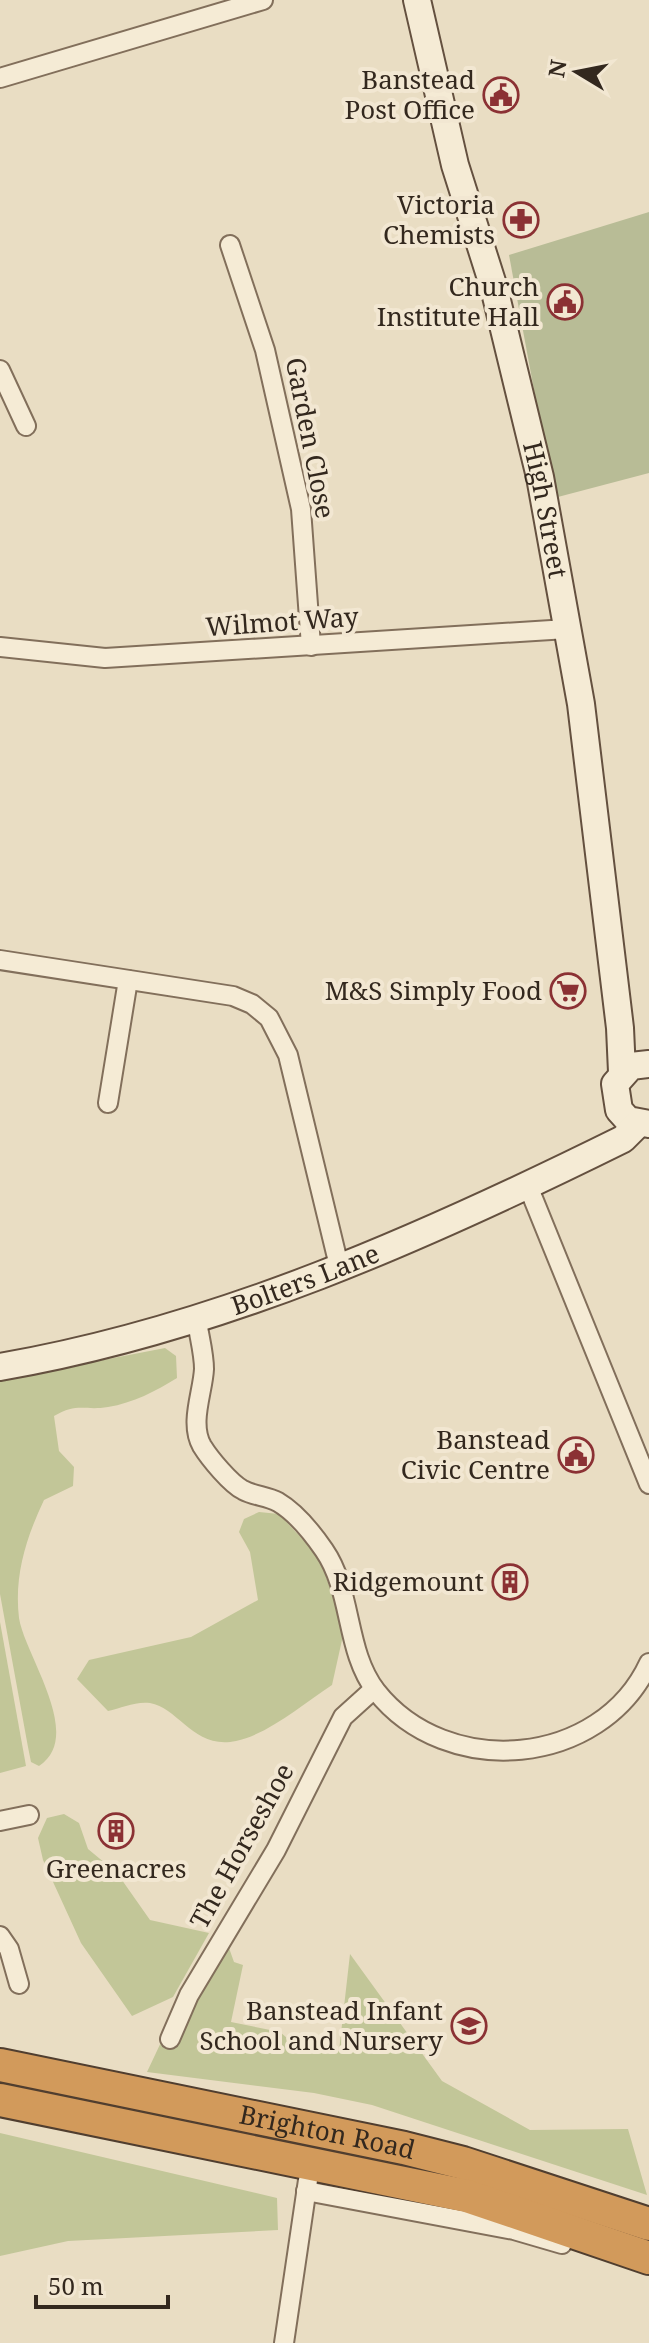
<svg xmlns="http://www.w3.org/2000/svg" width="649" height="2343" viewBox="0 0 649 2343" font-family="'Noto Serif',serif">
	<style>
		.green { fill: #c2c698 }
		.cemetery { fill: #b8bc96 }
		.lines { fill: none; stroke-linecap: round; stroke-linejoin: round }
		.street-casing { stroke: #826f5b; stroke-width: 22 }
		.secondary-casing { stroke: #64503f; stroke-width: 30 }
		.highway-casing { stroke: #503e2f; stroke-width: 36 }
		.street { stroke: #f5ebd5; stroke-width: 18 }
		.secondary { stroke: #f5ebd5; stroke-width: 26 }
		.highway { stroke: #d29a5b; stroke-width: 32 }
		.labels { text-anchor: middle; stroke-width: 8; stroke-linejoin: round; paint-order: stroke }
		.poi-label { font-size: 26px; fill: #33281e; stroke: #f2e7d2; text-anchor: end }
		.street-label { font-size: 26px; fill: #33281e; stroke: #f2e7d2 }
	</style>
	<rect width="100%" height="100%" fill="#e9ddc3"/>
	<g class="green">
		<path d="M165,1348L176,1356L177,1378C156,1391 133,1403 108,1407C84,1411 78,1402 54,1416L59,1451L74,1467L73,1486L44,1500C26,1538 14,1576 19,1618C25,1656 85,1736 39,1766L31,1762L28,1747L0,1594V1380Z"/>
		<path d="M259,1512L279,1514L320,1558L344,1631L332,1685C304,1703 269,1734 236,1741C194,1750 179,1708 150,1703C136,1701 121,1708 108,1711L77,1679L89,1660L191,1637L258,1600L250,1552L239,1532L244,1519Z"/>
		<path d="M0,1622L26,1766L0,1773Z"/>
		<path d="M64,1814L79,1823L88,1849L117,1873L150,1920L209,1933L173,1997L132,2016L81,1943L43,1860L38,1838L47,1818Z"/>
		<path d="M216,1939L229,1948L234,1962L243,1965L231,2022L280,2032L294,2044L339,2051L350,1954L442,2081L530,2130L628,2129L647,2195L372,2105L314,2093L147,2072L180,2002Z"/>
		<path d="M0,2133L277,2198L278,2230L68,2241L0,2256Z"/>
	</g>
	<path class="cemetery" d="M649,212V473L554,498L509,255Z"/>
	<g class="lines">
		<defs>
			<g id="street">
				<path d="M0,78L263,0"/>
				<path d="M230,245L265,350L301,509L311,646"/>
				<path d="M0,370L26,426"/>
				<path d="M0,647L105,658L567,629"/>
				<path d="M0,960L233,996L252,1004L269,1018L288,1055L339,1266"/>
				<path d="M108,1103L128,980"/>
				<path d="M528,1186L649,1484"/>
				<path d="M197,1321C199,1336 204,1353 204,1369C203,1392 189,1423 202,1446C210,1459 231,1484 243,1490C254,1496 267,1496 278,1502C295,1512 313,1534 324,1550C353,1592 345,1651 376,1691C447,1781 601,1767 649,1663"/>
				<path d="M0,1821L29,1815"/>
				<path d="M0,1936L9,1949L19,1984"/>
				<path d="M170,2039L189,1995L276,1850L343,1717L374,1689"/>
				<path d="M306,2191L514,2230L562,2244"/>
				<path d="M284,2343L308,2180"/>
			</g>
			<g id="secondary">
				<path id="s1" d="M417,0L455,165L494,288L540,477L581,704L620,1028L622,1072"/>
				<path d="M649,1064L631,1066L615,1084L619,1110L628,1120L649,1124"/>
				<path id="s2" d="M0,1367C219,1329 425,1237 623,1139L638,1124"/>
			</g>
			<g id="highway">
				<path id="s3" d="M0,2065L404,2148L463,2163L649,2224"/>
				<path d="M0,2100L467,2196L649,2258"/>
			</g>
		</defs>
		<use href="#street" class="street-casing"/>
		<use href="#secondary" class="secondary-casing"/>
		<use href="#highway" class="highway-casing"/>
		<use href="#street" class="street"/>
		<use href="#secondary" class="secondary"/>
		<use href="#highway" class="highway"/>
	</g>
	<defs>
		<symbol id="civic-ring" viewBox="-11 -11 22 22"><circle r="9.5" fill="#f2e7d2" stroke="#8b3134" stroke-width="1.5"/><path d="M-.6-6.5H3V-4.5H.6V-3L4-1V1h2V6H-6V1h2V-1L-.6-3ZM-1.2 2.5V6h2.4V2.5Z" fill="#8b3134"/></symbol>
		<symbol id="pharmacy-ring" viewBox="-11 -11 22 22"><circle r="9.5" fill="#f2e7d2" stroke="#8b3134" stroke-width="1.5"/><path d="M-2-6h4v4h4v4h-4v4h-4v-4h-4v-4h4Z" fill="#8b3134"/></symbol>
		<symbol id="supermarket-ring" viewBox="-11 -11 22 22"><circle r="9.5" fill="#f2e7d2" stroke="#8b3134" stroke-width="1.5"/><path d="M-6-5.5h2.5l.6 2H6L4.5 2H-2.5L-4.4-4H-6ZM-1.5 3.2a1.3 1.3 0 1 0 .1 0ZM3 3.2a1.3 1.3 0 1 0 .1 0Z" fill="#8b3134"/></symbol>
		<symbol id="building-ring" viewBox="-11 -11 22 22"><circle r="9.5" fill="#f2e7d2" stroke="#8b3134" stroke-width="1.5"/><path d="M-4-6H4V6H1V3H-1V6H-4ZM-2.5-4.3h1.7v1.8h-1.7ZM.8-4.3h1.7v1.8H.8ZM-2.5-1h1.7V.8h-1.7ZM.8-1h1.7V.8H.8Z" fill="#8b3134"/></symbol>
		<symbol id="school-ring" viewBox="-11 -11 22 22"><circle r="9.5" fill="#f2e7d2" stroke="#8b3134" stroke-width="1.5"/><path d="M0-5L7-2L0 1L-7-2ZM-4 1L0 2.5L4 1V4Q0 6-4 4Z" fill="#8b3134"/></symbol>
	</defs>
	<g fill-rule="evenodd">
		<use href="#civic-ring" x="481" y="75" width="40" height="40"/>
		<use href="#pharmacy-ring" x="501" y="200" width="40" height="40"/>
		<use href="#civic-ring" x="545" y="282" width="40" height="40"/>
		<use href="#supermarket-ring" x="548" y="971" width="40" height="40"/>
		<use href="#civic-ring" x="556" y="1435" width="40" height="40"/>
		<use href="#building-ring" x="490" y="1562" width="40" height="40"/>
		<use href="#building-ring" x="96" y="1811" width="40" height="40"/>
		<use href="#school-ring" x="449" y="2006" width="40" height="40"/>
	</g>
	<g class="labels">
		<g class="poi-label">
			<text x="475" y="89">Banstead<tspan x="475" dy="30">Post Office</tspan></text>
			<text x="495" y="214">Victoria<tspan x="495" dy="30">Chemists</tspan></text>
			<text x="539" y="296">Church<tspan x="539" dy="30">Institute Hall</tspan></text>
			<text x="542" y="1000">M&amp;S Simply Food</text>
			<text x="550" y="1449">Banstead<tspan x="550" dy="30">Civic Centre</tspan></text>
			<text x="484" y="1591">Ridgemount</text>
			<text x="116" y="1878" text-anchor="middle">Greenacres</text>
			<text x="443" y="2020">Banstead Infant<tspan x="443" dy="30">School and Nursery</tspan></text>
		</g>
		<g class="street-label">
			<text transform="translate(310 438) rotate(79)" y="9">Garden Close</text>
			<text dy="9" stroke="none"><textPath href="#s1" startOffset="526">High Street</textPath></text>
			<text transform="translate(282 622) rotate(-4)" y="9">Wilmot Way</text>
			<text dy="9" stroke="none"><textPath href="#s2" startOffset="318">Bolters Lane</textPath></text>
			<text transform="translate(242 1846) rotate(-61)" y="9">The Horseshoe</text>
			<text dy="9" stroke="none"><textPath href="#s3" startOffset="334">Brighton Road</textPath></text>
		</g>
	</g>
	<g transform="translate(577 72) rotate(280)" stroke="#f2e7d2" stroke-width="6" paint-order="stroke">
	<path d="M0-6L14 30L0 20L-14 30Z" fill="#33281e"/>
	<text y="-12" font-size="22" font-weight="bold" text-anchor="middle" fill="#33281e">N</text>
	</g>
	<path d="M36 2295v12h132v-12" fill="none" stroke="#33281e" stroke-width="4"/>
	<text x="48" y="2295" font-size="24" fill="#33281e" stroke="#f2e7d2" stroke-width="6" paint-order="stroke">50 m</text>
</svg>
